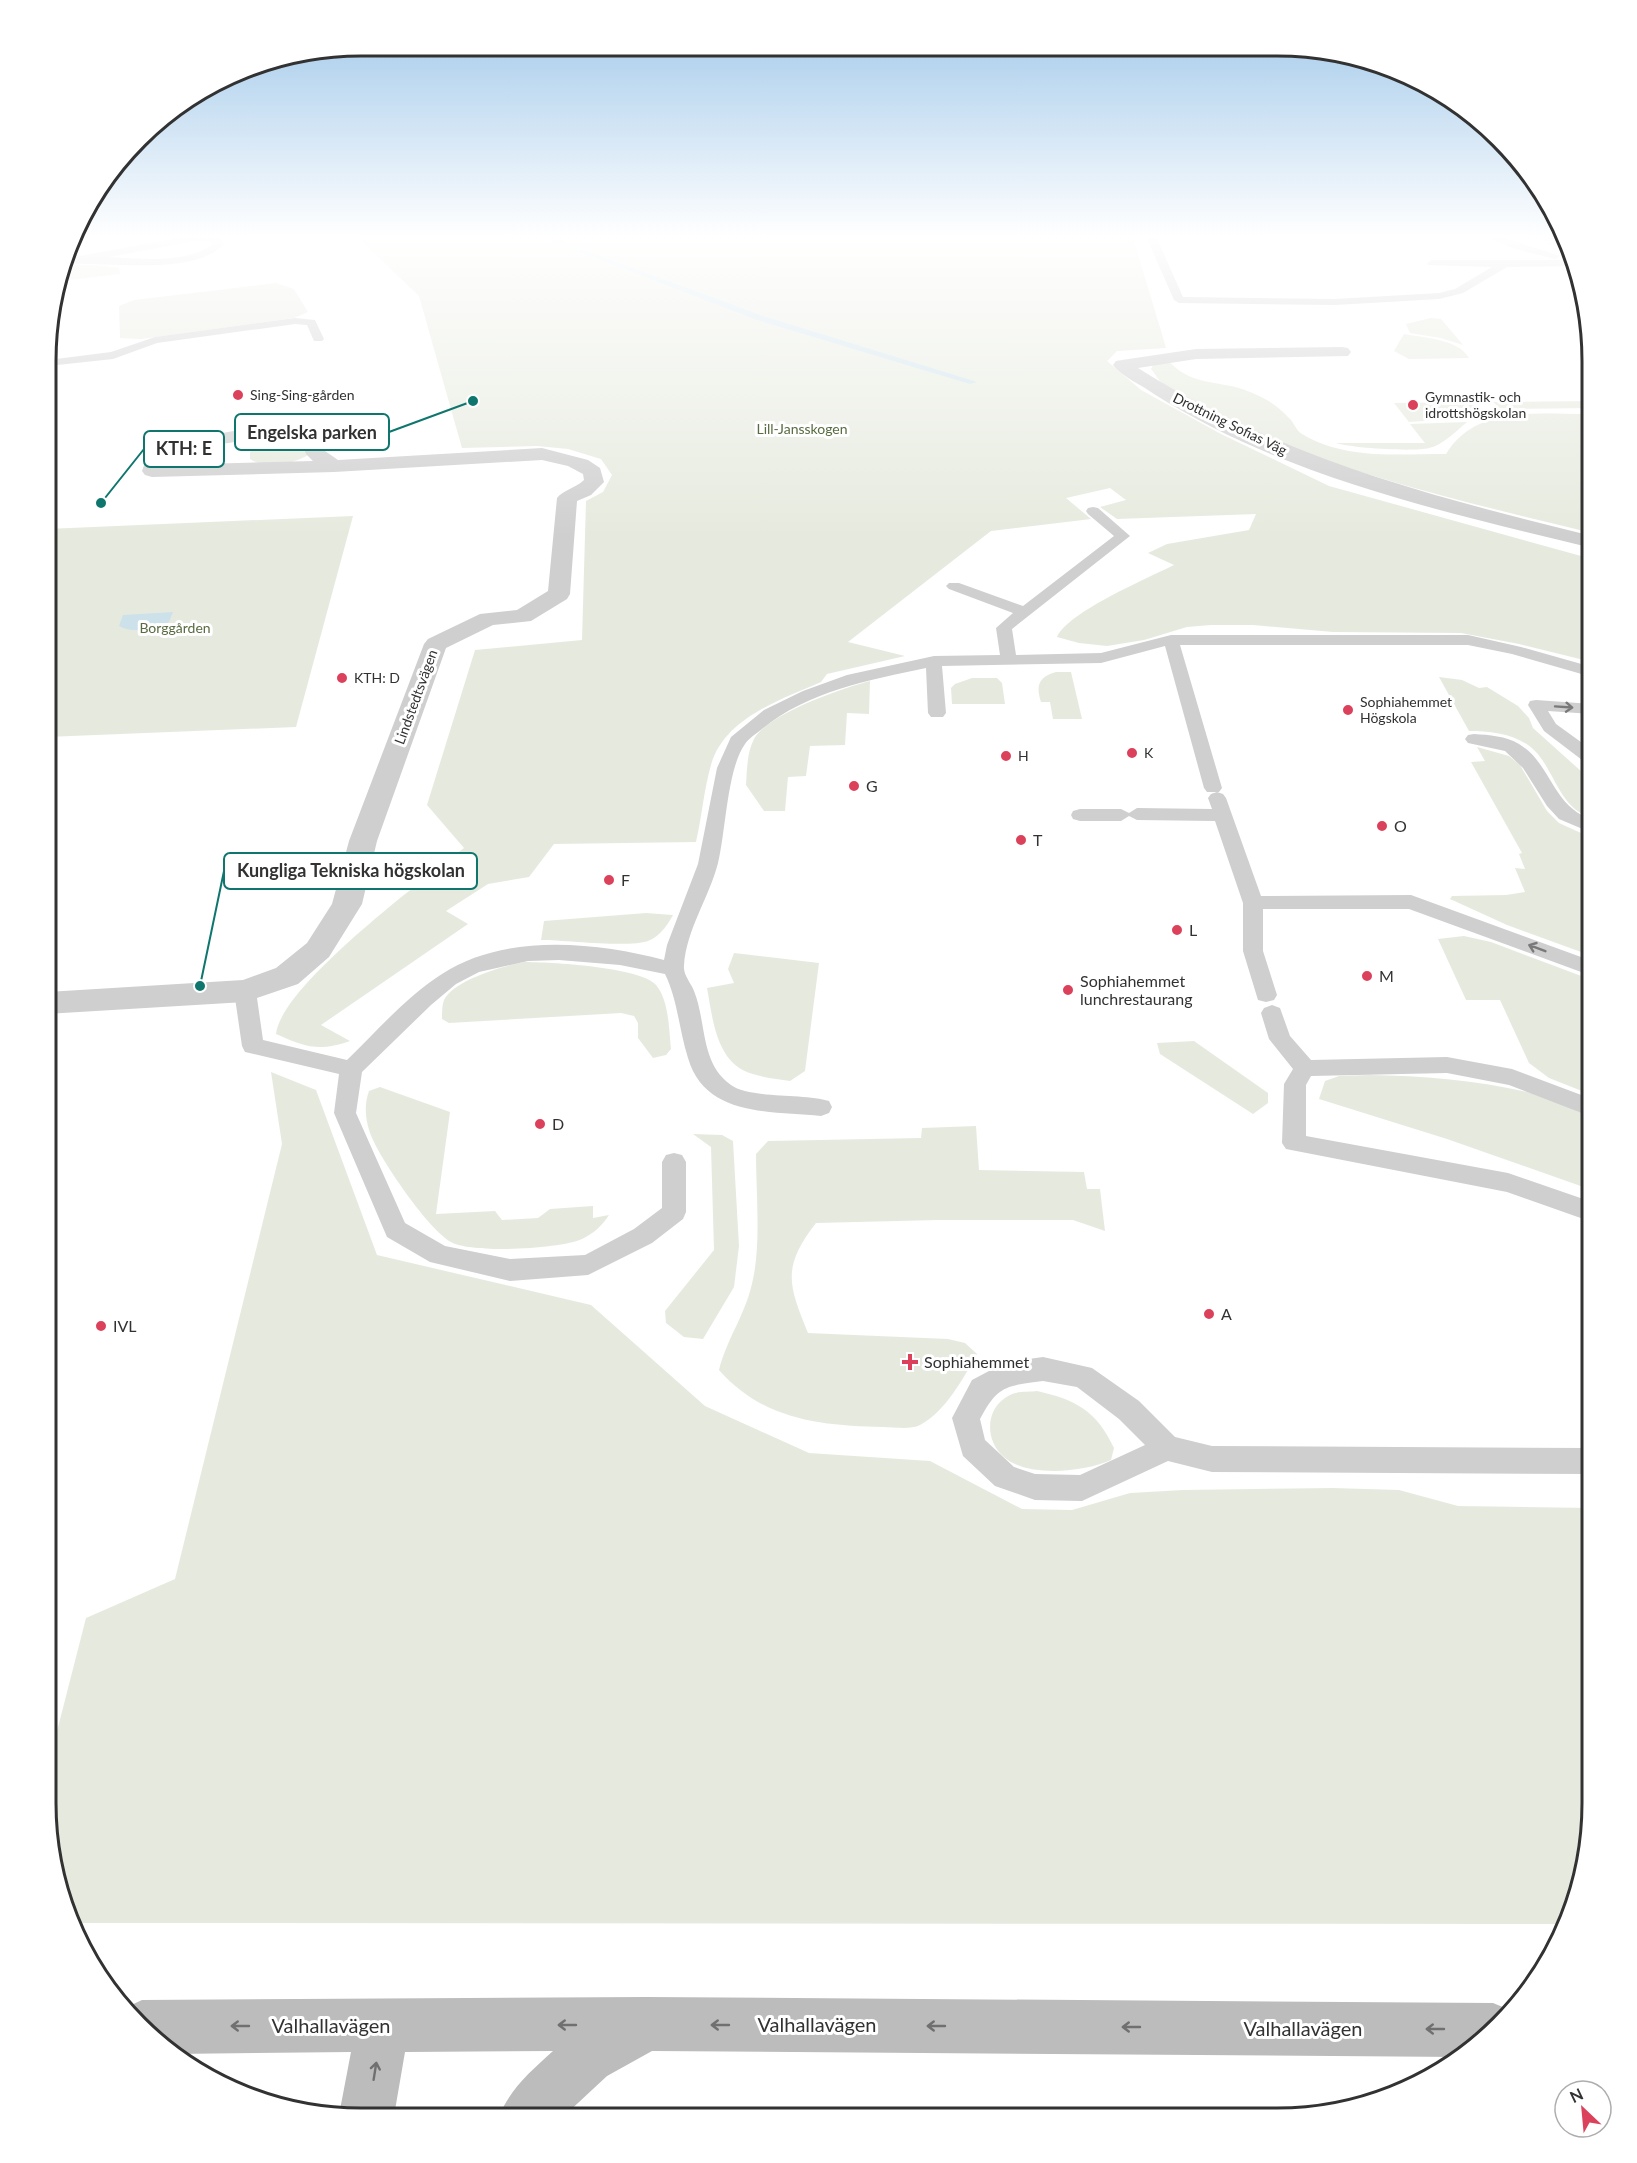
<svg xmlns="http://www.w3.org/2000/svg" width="1637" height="2163" viewBox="0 0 1637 2163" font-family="Lato,sans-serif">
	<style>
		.green { fill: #e6eade }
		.water { fill: #cce1ea }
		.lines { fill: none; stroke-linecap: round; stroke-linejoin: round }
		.stream { fill: #cce1ea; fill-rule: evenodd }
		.service { fill: #cfcfcf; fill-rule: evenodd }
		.minor { fill: #cfcfcf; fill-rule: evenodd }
		.secondary { fill: #bcbcbc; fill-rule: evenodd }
		.oneway { stroke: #797979 }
		.oneway2 { stroke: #707070 }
		.poi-dot { fill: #dc415c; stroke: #fff; stroke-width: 2 }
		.labels { text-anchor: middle; stroke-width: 6; stroke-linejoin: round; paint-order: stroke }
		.far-poi-label { font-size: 14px; fill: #323232; stroke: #fff; text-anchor: start }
		.far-street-label { font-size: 14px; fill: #323232; stroke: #fff }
		.far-park-label { font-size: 14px; fill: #596c41; stroke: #fff }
		.poi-label { font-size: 16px; fill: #323232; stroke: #fff; text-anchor: start }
		.near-street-label { font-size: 20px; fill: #323232; stroke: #fff }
		.rim { fill: none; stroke: #323232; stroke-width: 3 }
		.leader { fill: none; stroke: #0f766e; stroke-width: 2 }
		.callout-dot { fill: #0f766e; stroke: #fff; stroke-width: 2 }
		.callout { fill: #fff; stroke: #0f766e; stroke-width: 2 }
		.callout-label { font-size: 18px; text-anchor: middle; font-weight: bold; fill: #323232 }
	</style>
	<rect width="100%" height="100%" fill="#fff"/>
	<g class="green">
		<path d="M354,234H1132L1166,348L1117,351L1107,361L1141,390L1221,434L1329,486L1592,559V662L1519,644L1461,633L1333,632L1253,625H1211L1187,627L1144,640L1107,646L1079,643L1057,637C1068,612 1148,578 1174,565L1148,553L1167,544L1249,530L1256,514L1117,519L1100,507L1126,500L1110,488L1066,498L1091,519L991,531L848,642L905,656L827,674L821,682C782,699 724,718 711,765C704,789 702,816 696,842L554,844L529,877L488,884L446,911L468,924L321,1025L350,1041C319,1052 305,1047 276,1034C281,986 423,880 464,848L427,805L475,650L582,640L586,501L603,492L612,475L601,459L568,449L537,446L462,448L419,296Z"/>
		<path d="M1512,234H1564L1571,251Z"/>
		<path d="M66,265H96L119,268L120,274L61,281Z"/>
		<path d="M276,283L294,289L308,312L294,318L141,339L120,338L119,306L134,300Z"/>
		<path d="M1431,318L1441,319L1463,345L1441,338L1410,333L1406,324Z"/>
		<path d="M1404,334C1425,338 1458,339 1469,358L1409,359L1394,351Z"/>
		<path d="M1167,359C1191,388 1220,379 1250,392C1265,398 1277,405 1288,417C1294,422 1296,431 1302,434C1345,460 1398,454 1446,454C1477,403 1541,415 1592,414V533C1470,503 1334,473 1222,417C1208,410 1168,391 1159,380C1156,376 1154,372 1151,369L1155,362Z"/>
		<path d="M1592,401V408L1501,409L1493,402Z"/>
		<path d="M1472,402L1477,410L1468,418L1409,422L1394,403Z"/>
		<path d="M1467,422C1456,431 1443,445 1429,448C1413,452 1352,448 1336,443H1425L1410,424Z"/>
		<path d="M296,439L304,441L308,455C294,464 264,469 250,459V452L263,443Z"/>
		<path d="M353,516L296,727L47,737V529Z"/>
		<path d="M1056,672H1071L1082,719H1053L1050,702H1041C1036,686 1038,677 1056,672Z"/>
		<path d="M1439,677L1462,680L1479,688L1487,687L1518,706L1529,718L1533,728L1582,772L1592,787V818C1559,808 1556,773 1535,751C1518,734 1492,731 1469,731Z"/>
		<path d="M972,678H997L1002,683L1005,704H952L951,688L955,684Z"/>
		<path d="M870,681L869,714L847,713L845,745L810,746L806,776L788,777L785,811H764L746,785C747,770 747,752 754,739C767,714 843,688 870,681Z"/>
		<path d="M1477,747L1509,756L1520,765L1547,811L1559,823L1592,838V956L1507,925L1450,899L1452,896L1506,895L1525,892L1515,868L1525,869L1519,854L1522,853L1471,762L1485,761Z"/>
		<path d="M646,913L673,915C667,926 660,936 648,941C629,948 565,940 541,940L544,921Z"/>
		<path d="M1464,936L1491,942L1592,980V1095L1549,1078L1529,1063L1500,1000H1466L1438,939Z"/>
		<path d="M734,953L819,963L805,1071L790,1081C778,1079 765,1078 753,1074C716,1064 713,1020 707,988L734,983L728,969Z"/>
		<path d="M524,962C549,962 641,967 656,985C669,1000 669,1030 671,1049L666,1055L653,1058L638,1038V1023L634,1016L621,1013L449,1023L442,1019C442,1014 442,1005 444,1000C454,980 503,966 524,962Z"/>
		<path d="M1194,1041L1268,1093V1103L1253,1114L1160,1054L1157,1043Z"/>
		<path d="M271,1072L316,1090L377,1255L591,1305L705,1406L809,1453L930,1461L1022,1509L1072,1510L1130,1493L1183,1490L1333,1488L1399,1490L1458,1506L1591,1508V1823L1575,1904L1565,1924L70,1923L56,1884L45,1803V1778L86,1618L175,1579L282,1144Z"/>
		<path d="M1369,1075C1423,1076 1478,1080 1531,1093C1551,1099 1572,1109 1592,1117V1190L1447,1139L1319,1099L1325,1081L1339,1076Z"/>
		<path d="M380,1087L450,1112L436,1214L495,1211L502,1220L538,1218L550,1209L593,1206V1218L609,1215C602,1226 594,1233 582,1239C560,1249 472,1254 451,1242C428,1229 384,1164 373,1140C366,1125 363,1107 369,1091Z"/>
		<path d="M976,1126L979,1170L1084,1172L1087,1189H1100L1105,1231L1073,1220H938L816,1223C782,1267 788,1284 808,1333L948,1339L965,1343L977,1354C963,1379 945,1412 920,1425C911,1430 893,1427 883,1427C821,1426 763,1420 719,1370C727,1338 747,1312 753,1279C761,1243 756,1192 756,1154L768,1141L921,1138L922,1128Z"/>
		<path d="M693,1134L722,1135L733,1141L739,1246L734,1287L703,1339L684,1337L666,1323L665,1311L714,1250L711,1147Z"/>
		<path d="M1037,1391C1076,1400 1096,1410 1114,1448L1111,1460C1085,1472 1027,1478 1004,1457C984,1440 985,1407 1010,1395C1016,1391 1029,1392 1037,1391Z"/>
	</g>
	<path class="water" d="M173,612L169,622C156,630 132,634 119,626L123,615Z"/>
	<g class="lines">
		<path class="stream" d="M533,234H541L763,316L977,382L970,384L757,320Z"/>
		<g class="service">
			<path d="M1145,234H1155L1183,297L1335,299L1439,293L1455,289L1492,267L1428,265L1427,263L1432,260H1574L1576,266L1507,267L1463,293L1439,299L1335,305L1179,303L1174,300Z"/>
			<path d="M1479,234H1492L1560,256L1555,259L1515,249Z"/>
			<path d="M194,235L217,236L224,244C195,276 107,262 67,264L69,258ZM194,241H210L213,244C186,264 142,259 110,257Z"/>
			<path d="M295,318L315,320L324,339L322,341H314L307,325L295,324L157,343L113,359L48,366V360L111,352L155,337Z"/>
			<path d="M1093,507L1098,508L1130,536L1012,629L1016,655L1101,653L1171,635H1468L1521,647L1592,667V677L1512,654L1468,645H1180L1222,788L1219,792H1207L1204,788L1165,646L1101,663L942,666L946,713L943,717H931L928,713L926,668C870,680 808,691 762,729C757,733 749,738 745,744C727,769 726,831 718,863C709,898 686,930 684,966C683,975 691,983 694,991C707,1024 700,1063 731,1085C749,1099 805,1093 829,1101L832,1107L829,1113L821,1116C771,1111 705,1117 688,1058C679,1030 678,1001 665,974L620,965L559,960L528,961L479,972L456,984L431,1005L362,1072L356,1113L405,1223L445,1246L510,1259L585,1255L634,1229L662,1208V1162L666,1155L674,1153L682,1155L686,1162V1212L683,1219L652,1243L588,1275L510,1281L430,1262L387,1237L384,1230L334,1113L339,1074L245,1052L242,1046L234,991L238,986L245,984L252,986L256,991L263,1040L347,1060C377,1031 406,997 442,974C505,933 595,942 664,960L667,945L698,864L717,768L731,737L764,710L803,691L847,675L934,656L1000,655L996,628L1013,613L949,589L946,586L949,583H959L1023,606L1114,536L1088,514L1086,511L1088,508Z"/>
			<path d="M1536,700L1592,704V714L1548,711L1556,724L1592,750V764L1586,763L1544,731L1528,705L1530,701Z"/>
			<path d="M1474,734C1489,735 1506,736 1519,744C1552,764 1551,805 1592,820V833L1559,819L1547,806L1523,768L1505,751L1468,743L1465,739L1468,735Z"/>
			<path d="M1217,792L1223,794L1226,798L1261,896L1411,895L1592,961V976L1409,909H1263V951L1277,995L1274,1000L1266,1002L1258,1000L1243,951V903L1215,821L1137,820L1129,816L1121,821H1080L1073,819L1071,815L1073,811L1080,809H1121L1129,813L1137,808L1212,809L1208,798L1211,794Z"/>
			<path d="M1272,1005L1280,1008L1290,1036L1311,1060L1447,1057L1512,1069L1592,1099V1117L1509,1085L1447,1073L1311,1076L1306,1085V1136L1508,1173L1592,1202V1222L1507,1192L1286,1149L1282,1143L1284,1084L1293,1069L1269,1039L1261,1013L1264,1008Z"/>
			<path d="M1043,1357L1092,1368L1139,1401L1175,1437L1212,1446L1591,1448V1474L1212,1472L1168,1461L1082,1501L1035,1500L995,1486L963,1456L952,1418L972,1380L1006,1362ZM1043,1381L1077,1387L1119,1419L1145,1445L1080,1475L1035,1474L1014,1467L985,1440L980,1419C998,1385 1006,1386 1043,1381Z"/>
		</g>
		<g class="minor">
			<path d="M1342,347L1348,348L1351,352L1348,356L1196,359L1138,368C1281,458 1430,496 1592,536V548C1444,512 1284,477 1154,394C1142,385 1122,377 1113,365L1116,361L1122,360L1196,349Z"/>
			<path d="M293,421L317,433L325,451L338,460L542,448L588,460L600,468L604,482L591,495L577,501L570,594L567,599L531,621L493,625L446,648L377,841L362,904L329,957L298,984L245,1002L46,1014L47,992L243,980L276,968L307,943L332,904L349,841L424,644L428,639L480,614L517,610L548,591L557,498C563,490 576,488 584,480L583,474L568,466L542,460L334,472L152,477L145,475L142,471L151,445ZM290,433L301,440L306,454L313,461L164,465L167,453Z"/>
		</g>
		<path class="secondary" d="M646,1997L1493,2003L1510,2010L1485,2039L1459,2057L652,2051L607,2076L564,2116H499C511,2088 531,2071 553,2051L405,2052L394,2116L339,2115L351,2052L172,2054L123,2009L142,2000Z"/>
	</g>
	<defs><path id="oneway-shaft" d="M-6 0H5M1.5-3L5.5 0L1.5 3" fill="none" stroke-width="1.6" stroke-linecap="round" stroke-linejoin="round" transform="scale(1.5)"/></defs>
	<g class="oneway">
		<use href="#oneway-shaft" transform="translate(1564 707) rotate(4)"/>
		<use href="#oneway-shaft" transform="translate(1537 948) rotate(-159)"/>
	</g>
	<g class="oneway2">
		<use href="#oneway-shaft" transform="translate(567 2025) rotate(180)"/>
		<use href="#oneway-shaft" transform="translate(720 2025) rotate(-180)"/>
		<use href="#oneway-shaft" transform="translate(240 2026) rotate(180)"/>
		<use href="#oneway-shaft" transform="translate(936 2026) rotate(-180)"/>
		<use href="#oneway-shaft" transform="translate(1131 2027) rotate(-180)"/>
		<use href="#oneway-shaft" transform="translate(1435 2029) rotate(-180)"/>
		<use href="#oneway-shaft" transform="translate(375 2071) rotate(-81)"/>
	</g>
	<linearGradient id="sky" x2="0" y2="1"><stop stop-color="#9dc6e9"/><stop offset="0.44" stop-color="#fff"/><stop offset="1" stop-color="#fff" stop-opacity="0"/></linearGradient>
	<rect width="1637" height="536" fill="url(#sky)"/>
	<g class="poi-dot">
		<circle cx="238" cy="395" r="6"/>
		<circle cx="1413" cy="405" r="6"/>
		<circle cx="342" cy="678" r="6"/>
		<circle cx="1348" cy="710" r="6"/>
		<circle cx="1132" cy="753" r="6"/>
		<circle cx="1006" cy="756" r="6"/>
		<circle cx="854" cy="786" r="6"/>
		<circle cx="1382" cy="826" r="6"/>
		<circle cx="1021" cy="840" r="6"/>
		<circle cx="609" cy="880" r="6"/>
		<circle cx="1177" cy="930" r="6"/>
		<circle cx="1367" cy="976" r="6"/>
		<circle cx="1068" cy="990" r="6"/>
		<circle cx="540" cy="1124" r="6"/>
		<circle cx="1209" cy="1314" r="6"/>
		<circle cx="101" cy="1326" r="6"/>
		<path d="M907 1353h6v6h6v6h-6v6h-6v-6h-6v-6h6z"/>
	</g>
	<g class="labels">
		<g class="far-poi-label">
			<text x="250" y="400">Sing-Sing-gården</text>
			<text x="1425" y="402">Gymnastik- och<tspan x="1425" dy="16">idrottshögskolan</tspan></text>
			<text x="354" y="683">KTH: D</text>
			<text x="1360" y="707">Sophiahemmet<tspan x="1360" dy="16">Högskola</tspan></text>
			<text x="1144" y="758">K</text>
			<text x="1018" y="761">H</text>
		</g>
		<g class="far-street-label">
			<text transform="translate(1230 424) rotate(26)" y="5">Drottning Sofias Väg</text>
			<text transform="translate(416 697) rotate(-70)" y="5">Lindstedtsvägen</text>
		</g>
		<g class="far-park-label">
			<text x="802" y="434">Lill-Jansskogen</text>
			<text x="175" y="633">Borggården</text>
		</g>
		<g class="poi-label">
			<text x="866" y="792">G</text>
			<text x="1394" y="832">O</text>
			<text x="1033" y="846">T</text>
			<text x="621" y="886">F</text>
			<text x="1189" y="936">L</text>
			<text x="1379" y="982">M</text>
			<text x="1080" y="987">Sophiahemmet<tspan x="1080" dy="18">lunchrestaurang</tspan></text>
			<text x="552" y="1130">D</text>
			<text x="1221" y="1320">A</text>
			<text x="113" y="1332">IVL</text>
			<text x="924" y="1368">Sophiahemmet</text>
		</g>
		<g class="near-street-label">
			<text x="817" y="2032">Valhallavägen</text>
			<text x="331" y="2033">Valhallavägen</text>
			<text x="1303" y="2036">Valhallavägen</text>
		</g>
	</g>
	<path d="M0 0H1637V2163H0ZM361 56H1277A305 305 0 0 1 1582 361V1803A305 305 0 0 1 1277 2108H361A305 305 0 0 1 56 1803V361A305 305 0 0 1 361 56Z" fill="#fff" fill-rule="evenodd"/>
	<path class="rim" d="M361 56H1277A305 305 0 0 1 1582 361V1803A305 305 0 0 1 1277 2108H361A305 305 0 0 1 56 1803V361A305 305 0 0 1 361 56Z"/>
	<path class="leader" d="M473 401L389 432M101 503L144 449M200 986L224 871"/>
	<g class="callout-dot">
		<circle cx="473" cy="401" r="6"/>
		<circle cx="101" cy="503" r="6"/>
		<circle cx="200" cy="986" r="6"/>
	</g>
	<g class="callout">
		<rect x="235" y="414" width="154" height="36" rx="6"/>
		<rect x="144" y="431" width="80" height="36" rx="6"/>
		<rect x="224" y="853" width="253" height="36" rx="6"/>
	</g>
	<g class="callout-label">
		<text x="312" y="439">Engelska parken</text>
		<text x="184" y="455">KTH: E</text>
		<text x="351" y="877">Kungliga Tekniska högskolan</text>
	</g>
	<g transform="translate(1583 2109) rotate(334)"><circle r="28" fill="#ffffff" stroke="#adadad" stroke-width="1.5"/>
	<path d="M0-4.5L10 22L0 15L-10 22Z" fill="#dc415c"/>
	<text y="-9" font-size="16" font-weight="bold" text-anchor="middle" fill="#323232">N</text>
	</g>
</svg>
